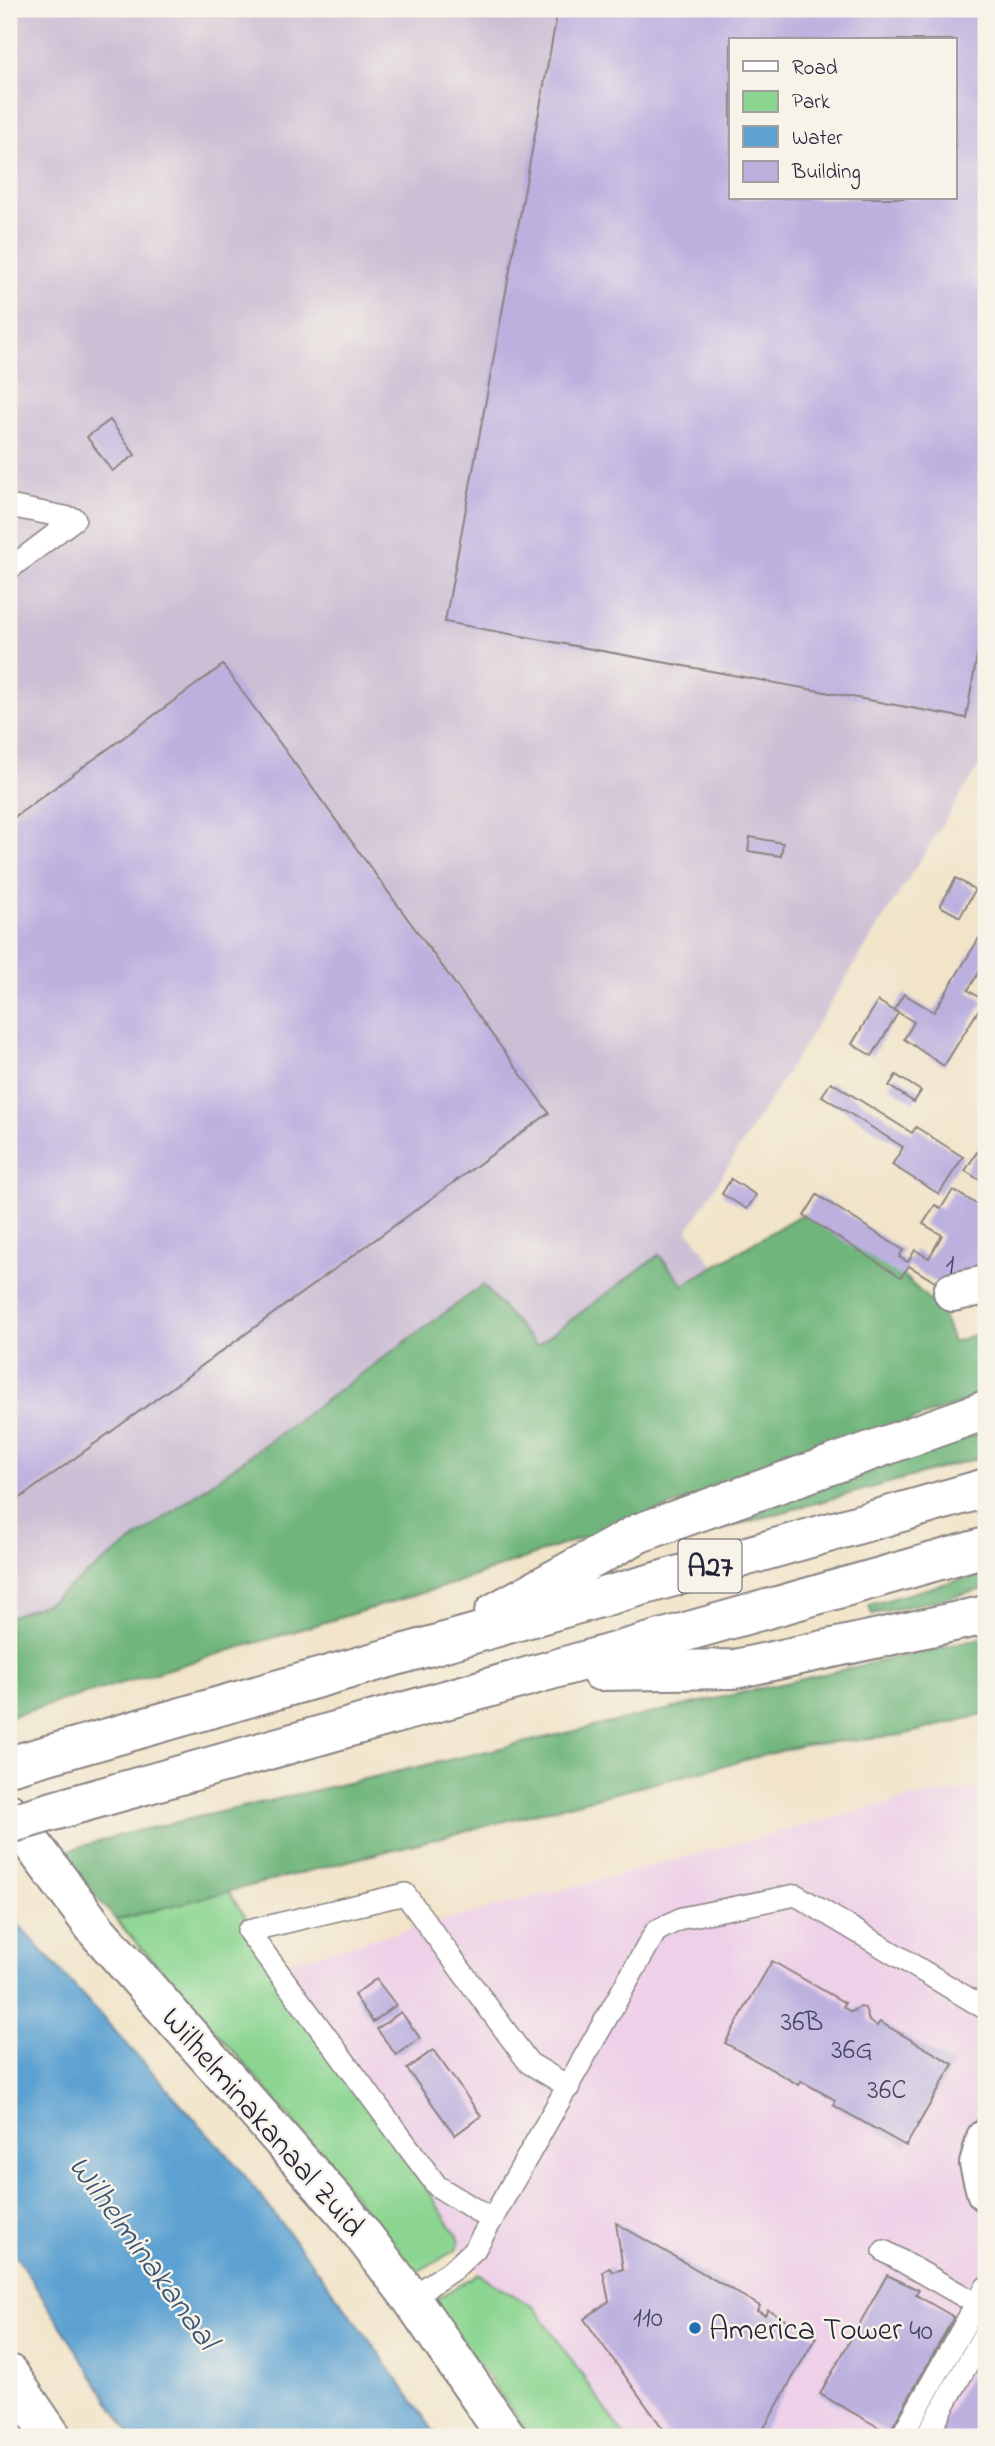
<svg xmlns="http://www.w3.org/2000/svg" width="995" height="2446" viewBox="0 0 995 2446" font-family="'Indie Flower',sans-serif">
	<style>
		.built { fill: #eed0e8 }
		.industrial { fill: #ccbed4; fill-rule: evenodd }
		.green { fill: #8bd591; stroke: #567c66; stroke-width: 2 }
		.forest { fill: #70b67b; stroke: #496c5b; stroke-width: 2 }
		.water { fill: #5ca1d1; stroke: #3f6286; stroke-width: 2 }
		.building { fill: #bcb0df; fill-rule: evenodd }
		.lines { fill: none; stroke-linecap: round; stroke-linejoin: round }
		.service-casing { stroke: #8a8382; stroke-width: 24 }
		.minor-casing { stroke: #8a8382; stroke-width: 42 }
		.tertiary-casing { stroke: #8a8382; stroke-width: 42 }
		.motorway-casing { stroke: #8a8382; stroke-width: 42 }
		.service { stroke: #fff; stroke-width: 21 }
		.minor { stroke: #fff; stroke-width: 38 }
		.tertiary { stroke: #fff; stroke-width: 38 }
		.motorway { stroke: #fff; stroke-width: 38 }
		.motorway-bridge-casing { stroke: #8a8382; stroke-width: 42; stroke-linecap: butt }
		.motorway-bridge { stroke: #fff; stroke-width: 38 }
		.poi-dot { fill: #1f6fb2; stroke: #f7f3e8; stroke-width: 2.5 }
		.labels { text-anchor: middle; stroke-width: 5; stroke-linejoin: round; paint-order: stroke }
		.number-label { font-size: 28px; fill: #484664 }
		.shield { fill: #f7f3e8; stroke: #62616f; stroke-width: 2 }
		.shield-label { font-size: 30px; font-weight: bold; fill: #22223b }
		.street-label { font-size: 32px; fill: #22223b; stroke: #f7f3e8 }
		.poi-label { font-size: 32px; fill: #22223b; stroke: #f7f3e8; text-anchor: start }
		.water-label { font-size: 33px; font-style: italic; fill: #395577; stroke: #f7f3e8 }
	</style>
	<rect width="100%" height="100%" fill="#f7f3e8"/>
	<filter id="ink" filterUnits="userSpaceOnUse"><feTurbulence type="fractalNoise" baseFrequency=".0143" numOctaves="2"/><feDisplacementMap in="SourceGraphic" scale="14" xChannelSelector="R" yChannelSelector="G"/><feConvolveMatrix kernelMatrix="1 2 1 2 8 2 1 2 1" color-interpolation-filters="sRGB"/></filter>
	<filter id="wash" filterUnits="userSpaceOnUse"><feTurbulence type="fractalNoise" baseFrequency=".00686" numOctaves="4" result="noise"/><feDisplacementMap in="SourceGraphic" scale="28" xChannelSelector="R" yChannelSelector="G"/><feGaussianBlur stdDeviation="1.57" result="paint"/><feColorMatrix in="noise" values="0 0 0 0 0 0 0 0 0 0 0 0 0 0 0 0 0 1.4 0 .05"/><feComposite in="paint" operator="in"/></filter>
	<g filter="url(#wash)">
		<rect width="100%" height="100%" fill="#f1e4c9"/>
		<path class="built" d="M986,1786V2437H606L249,1972L905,1799Z"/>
		<path class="industrial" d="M9,9H986V755L688,1230L778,1354L9,1643ZM731,40H955V198H731Z"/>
		<g class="green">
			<path d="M228,1891L460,2240L456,2250L413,2274C322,2149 220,2034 116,1920Z"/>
			<path d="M478,2274L535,2308L625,2437H531L433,2301Z"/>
		</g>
		<g class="forest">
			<path d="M802,1214L908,1280L941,1311L953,1342L986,1331V1394L455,1583L9,1717V1617L49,1602L483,1285L536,1346L659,1255L683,1285Z"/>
			<path d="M986,1431V1456L693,1537L768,1507Z"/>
			<path d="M986,1572V1589L872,1614L869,1605Z"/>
			<path d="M986,1637V1714L902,1735L804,1745L116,1920L59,1853L124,1834Z"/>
		</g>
		<path class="water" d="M9,1914L239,2168L360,2327L438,2437H132L9,2245Z"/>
		<g id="blocks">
			<g class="building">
				<path d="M558,9H986V605L966,718L445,622ZM731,40H955V198H731Z"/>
				<path d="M110,420L135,455L112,471L87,437Z"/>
				<path d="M223,665L549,1113L9,1506V821Z"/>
				<path d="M750,837L783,843L781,856L748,851Z"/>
				<path d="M956,878L975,890L960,917L940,906Z"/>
				<path d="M981,935L986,939V961L968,990L984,1001L944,1066L904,1039L914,1022L894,1010L904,994L934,1012Z"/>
				<path d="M878,1001L898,1013L872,1056L852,1044Z"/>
				<path d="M896,1075L921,1091L914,1102L889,1086Z"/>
				<path d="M831,1082L912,1133L916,1127L963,1157L939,1194L892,1165L903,1147L822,1096Z"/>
				<path d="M977,1152L986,1158V1184L965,1171Z"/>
				<path d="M731,1179L756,1195L747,1209L722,1194Z"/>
				<path d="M953,1190L986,1210V1254L970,1280L950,1291L909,1266L901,1277L804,1216L817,1195L903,1250L899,1257L908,1262L915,1250L929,1258L942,1235L923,1224L935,1205L941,1208Z"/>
				<path d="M772,1961L845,2003L843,2007L851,2012L860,2007L865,2008L869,2021L877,2026L880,2022L953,2064L906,2146L833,2105L835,2100L801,2081L799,2085L725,2043Z"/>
				<path d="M376,1979L396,2005L373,2022L354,1995Z"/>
				<path d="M401,2012L420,2038L396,2055L377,2029Z"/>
				<path d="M433,2050L481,2116L455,2135L407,2069Z"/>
				<path d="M616,2223L760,2306L757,2311L765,2315L768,2310L816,2337L759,2437H669L584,2319L609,2301L603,2272L609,2268L614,2272L623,2269Z"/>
				<path d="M887,2275L919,2290L916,2295L954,2317L889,2433L820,2394Z"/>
				<path d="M986,2347V2437H935Z"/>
			</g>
		</g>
	</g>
	<g filter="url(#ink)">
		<use href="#blocks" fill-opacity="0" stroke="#8a8382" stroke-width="2"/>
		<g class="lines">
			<defs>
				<g id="service">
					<path d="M9,506L75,519L9,569"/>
					<path d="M492,2220L437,2186L248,1931L405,1894L529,2063L569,2087"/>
					<path d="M884,2251L977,2304"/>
					<path d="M411,2298L455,2268L475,2249L656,1931L682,1918L796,1895L986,2009"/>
					<path d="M901,2437L986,2287"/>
					<path d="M926,2437L986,2331"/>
				</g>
				<g id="minor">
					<path d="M953,1292L986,1285"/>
					<path d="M9,1813L97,1931L346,2213L411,2298L507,2437"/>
					<path d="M986,2138L979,2164L986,2192"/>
				</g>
				<path id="tertiary" d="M9,2374L52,2437"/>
				<g id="motorway">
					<path d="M494,1613L639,1533L986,1410"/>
					<path d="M600,1671L735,1669L986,1615"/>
					<path d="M9,1766L986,1488"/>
					<path d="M67,1807L986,1547"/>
				</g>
			</defs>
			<use href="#service" class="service-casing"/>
			<use href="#minor" class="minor-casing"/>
			<use href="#tertiary" class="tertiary-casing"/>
			<use href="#motorway" class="motorway-casing"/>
			<use href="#service" class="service"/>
			<use href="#minor" class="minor"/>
			<use href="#tertiary" class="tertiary"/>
			<use href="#motorway" class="motorway"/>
			<defs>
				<path id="motorway-bridge" d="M9,1824L67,1807"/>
			</defs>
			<use href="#motorway-bridge" class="motorway-bridge-casing"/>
			<use href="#motorway-bridge" class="motorway-bridge"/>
		</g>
	</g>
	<circle class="poi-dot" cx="695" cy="2328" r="7"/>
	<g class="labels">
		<g class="number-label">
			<text x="950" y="1273">1</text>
			<text x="802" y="2030">36B</text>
			<text x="852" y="2058">36G</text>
			<text x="887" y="2098">36C</text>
			<text x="648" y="2326">110</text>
			<text x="921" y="2339">40</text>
		</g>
		<rect class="shield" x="678.5" y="1539.5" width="63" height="53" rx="5"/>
		<g class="shield-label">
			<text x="710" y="1576">A27</text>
		</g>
		<g class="street-label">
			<text transform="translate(264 2121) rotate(49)" y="11">Wilhelminakanaal Zuid</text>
		</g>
		<g class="poi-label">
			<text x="709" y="2339">America Tower</text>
		</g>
		<g class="water-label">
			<text transform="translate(145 2251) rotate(54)" y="12">Wilhelminakanaal</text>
		</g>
	</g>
	<rect width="995" height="2446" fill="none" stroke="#f7f3e8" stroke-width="35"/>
	<rect x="729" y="38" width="228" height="161" fill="#f7f3e8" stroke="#a29fa3" stroke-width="2"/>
	<rect x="743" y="61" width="35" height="10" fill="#ffffff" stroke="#a29fa3" stroke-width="2"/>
	<text x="792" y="74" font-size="21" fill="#22223b">Road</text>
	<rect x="743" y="91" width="35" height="21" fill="#8bd591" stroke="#a29fa3" stroke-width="2"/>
	<text x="792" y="108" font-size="21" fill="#22223b">Park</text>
	<rect x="743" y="126" width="35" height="21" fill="#5ca1d1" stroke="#a29fa3" stroke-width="2"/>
	<text x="792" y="144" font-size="21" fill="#22223b">Water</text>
	<rect x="743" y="161" width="35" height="21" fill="#bcb0df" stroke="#a29fa3" stroke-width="2"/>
	<text x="792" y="178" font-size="21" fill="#22223b">Building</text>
</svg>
